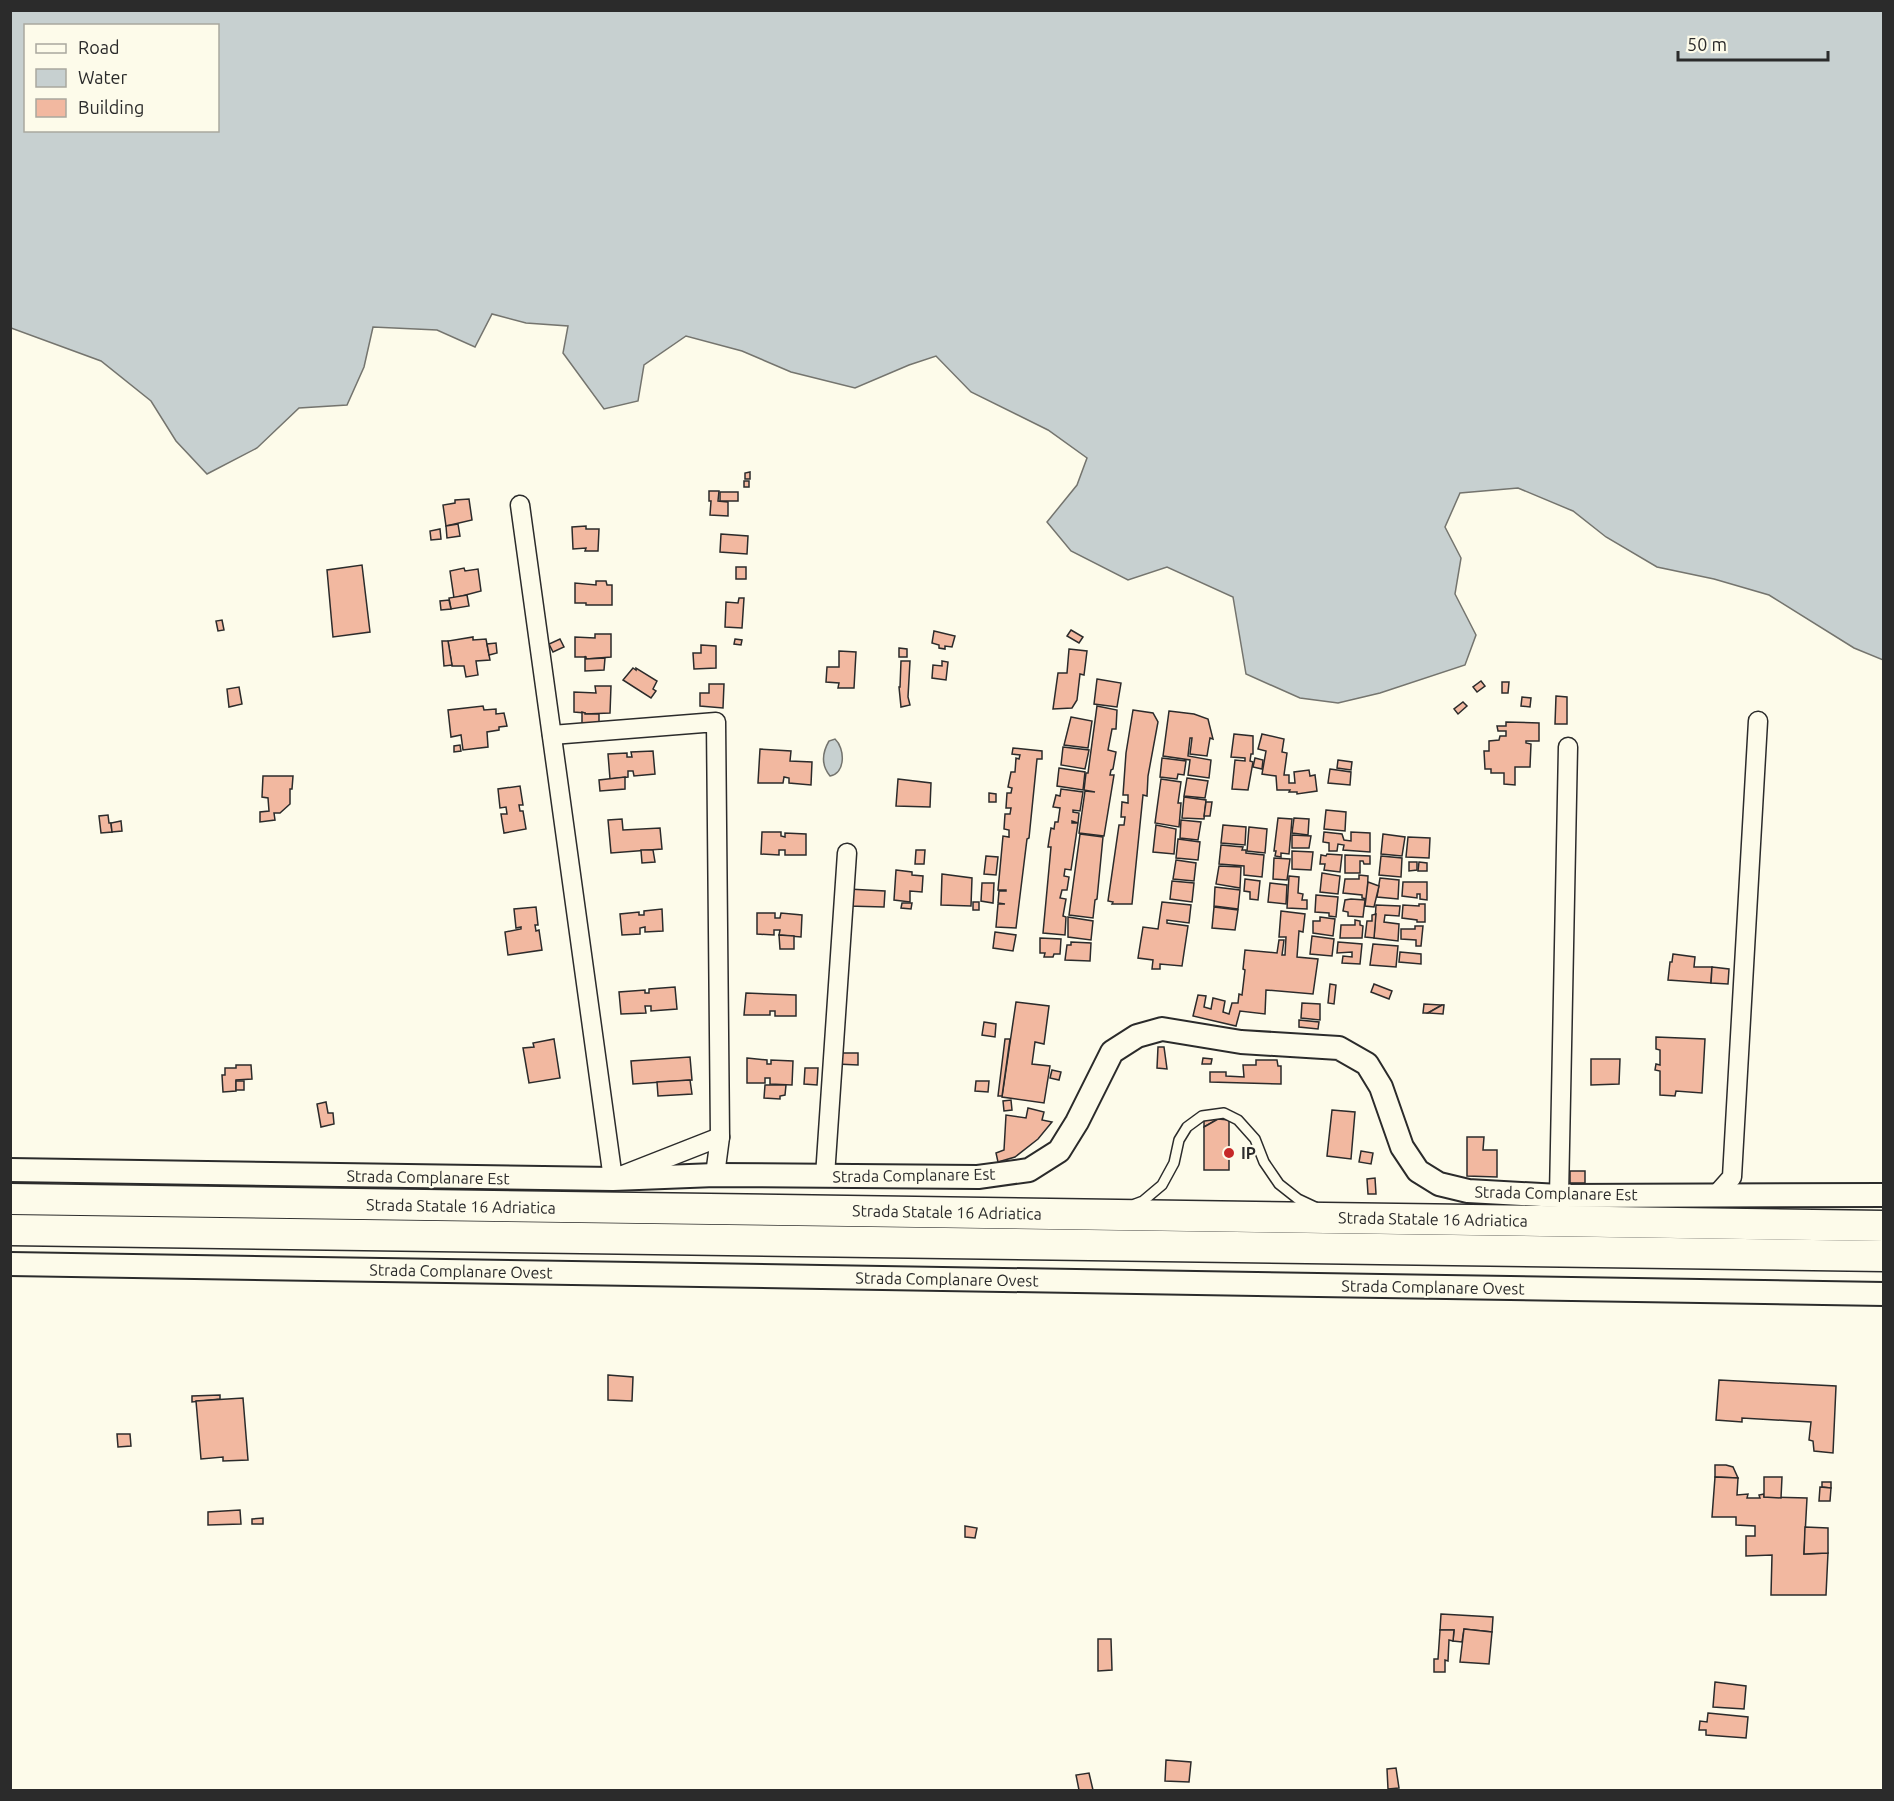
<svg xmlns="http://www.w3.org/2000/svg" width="1894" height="1801" viewBox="0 0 1894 1801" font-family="Ubuntu,sans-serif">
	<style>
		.water { fill: #c7d0d0; stroke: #74746e; stroke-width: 1.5; fill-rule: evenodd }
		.building { fill: #f2b8a0; stroke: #2b2b2b; stroke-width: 1.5 }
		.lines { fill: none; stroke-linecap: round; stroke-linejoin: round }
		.service-casing { stroke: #2b2b2b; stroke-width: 12 }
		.minor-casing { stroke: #2b2b2b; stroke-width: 21 }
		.tertiary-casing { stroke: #2b2b2b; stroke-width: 26 }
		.trunk-casing { stroke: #2b2b2b; stroke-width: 33 }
		.service { stroke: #fdfbea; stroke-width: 9 }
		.minor { stroke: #fdfbea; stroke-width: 18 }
		.tertiary { stroke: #fdfbea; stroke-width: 22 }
		.trunk { stroke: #fdfbea; stroke-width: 30 }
		.poi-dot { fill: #c62828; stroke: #fdfbea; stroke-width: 2 }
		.labels { text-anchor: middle; stroke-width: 4.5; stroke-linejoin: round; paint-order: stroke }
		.poi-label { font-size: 16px; font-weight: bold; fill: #2b2b2b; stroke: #fdfbea; text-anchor: start }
		.street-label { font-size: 16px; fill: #2b2b2b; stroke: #fdfbea }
	</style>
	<rect width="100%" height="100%" fill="#fdfbea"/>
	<g class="water">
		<path d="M11,10L1883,11V660L1854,648L1769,595L1714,579L1657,567L1606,537L1573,511L1518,488L1460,493L1445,527L1461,558L1455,594L1476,635L1465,665L1380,693L1338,703L1300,698L1246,674L1233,597L1167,567L1128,580L1071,551L1047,522L1077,485L1087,458L1048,430L971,392L936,356L909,365L855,388L791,372L742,351L686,336L644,365L638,401L604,409L563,353L568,326L526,323L492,314L475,347L437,330L373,327L364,367L347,405L299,408L257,448L207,474L176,441L151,401L101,361L11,328ZM26,26H218V130H26Z"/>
		<path d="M835,739C845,748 846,773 830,776C821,765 822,753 829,741Z"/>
	</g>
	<g class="building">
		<path d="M750,472V479H745V473Z"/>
		<rect x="744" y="481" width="5" height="6"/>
		<path d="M709,491H719L718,501L728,502V516L710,515L711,501H709Z"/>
		<rect x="720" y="492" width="18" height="9"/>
		<path d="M469,499L472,520L446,526L443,505L455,503V500Z"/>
		<path d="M458,524L460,536L447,538L446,526Z"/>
		<path d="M586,526V529H599L598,551H585L586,548L573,549L572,527Z"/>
		<path d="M440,529L441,539L431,540L430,531Z"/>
		<path d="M721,534L748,536L747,554L720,552Z"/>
		<path d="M362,565L370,632L333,637L327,570Z"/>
		<rect x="736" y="567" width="10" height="12"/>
		<path d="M464,568L465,571L478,569L481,591L454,598L450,571Z"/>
		<path d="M596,581H606L607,585H612V605H586V603H575V583L596,585Z"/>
		<path d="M467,595L469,606L451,609L449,598Z"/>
		<path d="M739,598H744L742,628L725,627L726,602L738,603Z"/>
		<path d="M449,600L451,609L441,610L440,601Z"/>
		<path d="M222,620L224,630L218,631L216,621Z"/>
		<path d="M1071,630L1083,637L1079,643L1067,636Z"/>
		<path d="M934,631L955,636L952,647L945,646V649L939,648V645L932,643Z"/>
		<path d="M595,634H611V657L586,659V657H575V637L595,638Z"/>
		<path d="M473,637V640L486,639L490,660L476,661L478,675L466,677L464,666H452L448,641Z"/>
		<path d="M560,639L564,647L553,652L549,644Z"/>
		<path d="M735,639L742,640L741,645L734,644Z"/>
		<path d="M442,641H448L452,665L444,666Z"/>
		<path d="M496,643L497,653L489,655L487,644Z"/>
		<path d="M701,645L716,646V668L694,669L693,653H701Z"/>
		<path d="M899,648L907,649V657H899Z"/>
		<path d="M1069,649L1087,651L1084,675L1080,674L1077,700L1072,708L1053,709L1058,673H1067Z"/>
		<path d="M839,651L856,652L854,688H838L839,683L826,682L827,667H839Z"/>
		<path d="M585,656L586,659L605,658L604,670L585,671Z"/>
		<path d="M901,661H910L908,697L910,705L901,707L899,687H900Z"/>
		<path d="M942,661L948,662L946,680L932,678L933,665L942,666Z"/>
		<path d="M633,668L636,670V668L657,681L653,689L656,691L651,698L623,680Z"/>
		<path d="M1097,679L1121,683L1117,707L1094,704Z"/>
		<path d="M1481,681L1485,686L1477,692L1473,687Z"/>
		<path d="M1502,682H1509L1508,693H1502Z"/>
		<path d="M709,684H724L723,708L700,706V693H709Z"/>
		<path d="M595,686H611L610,713L585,714V713L574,712V692L596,693Z"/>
		<path d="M239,687L242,704L229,707L227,689Z"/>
		<path d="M1556,696L1567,697V724H1555Z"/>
		<path d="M1522,697L1531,698L1530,707L1521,706Z"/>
		<path d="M1463,702L1467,706L1458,714L1454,709Z"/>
		<path d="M483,706L484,710L496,709V714L504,713L507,726L499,727V730L487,732L488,747L463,750L461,735L451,737L448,710Z"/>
		<path d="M1097,706L1117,710L1116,729H1112L1108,750L1116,752L1113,769L1111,770L1110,775H1114L1104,836L1079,833L1085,791L1095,792L1084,790L1086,773H1088Z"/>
		<path d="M1133,710L1153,713L1158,722L1148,776L1147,796L1143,795L1132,904H1112L1113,902L1108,901L1119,825H1124L1125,817H1121L1122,802L1128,803V795H1123L1126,753Z"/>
		<path d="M1169,711L1194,714L1208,719L1213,739L1210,738L1207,756L1190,754L1192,738H1190L1188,756L1211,760L1209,778L1188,775L1190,760L1163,756Z"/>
		<path d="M582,712L585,713V714H599V724L582,725Z"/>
		<path d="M1071,717L1092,721L1088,748L1064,745Z"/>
		<path d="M1506,722L1539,723V741H1526V743L1531,744L1530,767H1515V785L1504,784V773H1491V769H1485L1484,751H1489V741L1499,740L1500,736H1506V731H1498L1497,726H1506Z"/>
		<path d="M1234,734L1253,736V754H1251L1250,761L1253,762L1248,790L1232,789L1235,760L1245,761V758L1231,757Z"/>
		<path d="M1262,734L1284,739L1282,752L1287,753L1284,775H1289V783H1295L1294,772L1309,770L1310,776L1315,775L1317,791L1297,794V792H1289L1290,790H1277L1276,776L1262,774L1266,751L1258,749Z"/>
		<path d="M460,745L461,751L454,752V746Z"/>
		<path d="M1063,747L1089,750L1085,769L1061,765Z"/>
		<path d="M1013,748L1042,751V759H1037L1029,838L1027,839L1016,928L996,927L998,904H1005L998,903L999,891H1006V890H998L1003,836L1009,837V830L1004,829L1005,814H1010L1011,808H1006L1007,793H1011L1012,788L1008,787L1011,772H1015L1016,758L1019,759L1020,755L1012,754Z"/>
		<path d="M760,749L791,751L790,761L812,762L811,785L789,783V778L784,777L783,783H758Z"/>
		<path d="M653,751L655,774L634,776L633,771H628V777L610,779L608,754L627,753V757H632L631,752Z"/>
		<path d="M1162,758L1186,761L1184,775L1178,774L1177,779L1160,777Z"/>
		<path d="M1255,758L1263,760L1262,769L1253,767Z"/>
		<path d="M1338,760L1352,762L1351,770L1337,768Z"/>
		<path d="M1059,768L1085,772L1083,790L1057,786Z"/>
		<path d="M1330,769L1351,772L1350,785L1328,783Z"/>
		<path d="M263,776H293L292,789H290V804L280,813H274L275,820L260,822V812L269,811L268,798L262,797Z"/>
		<path d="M625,777V789L600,791L599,780Z"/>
		<path d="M1187,778L1208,781L1205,798L1184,796Z"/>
		<path d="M898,779L931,783L930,807L896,806Z"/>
		<path d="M1161,779L1181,782L1178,803H1181L1179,827L1155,823Z"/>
		<path d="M520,786L523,805H519L520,811H523L526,829L504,833L501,814H507L506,807L500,808L498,789Z"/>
		<path d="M1061,789L1083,792L1080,811L1073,810V812L1079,813L1078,823L1072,821V823H1078L1071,870L1065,869L1064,876L1069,877L1067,890H1062L1060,898L1066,899L1063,916L1066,917L1065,935L1043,933L1051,847H1048L1051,828L1054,829L1055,822H1058L1060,808L1053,807L1056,795L1060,796Z"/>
		<path d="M989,793L996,794V802H989Z"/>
		<path d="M1184,797L1206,800L1204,819L1182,818Z"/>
		<path d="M1206,802H1212L1210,816H1204Z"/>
		<path d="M1326,810L1346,812L1345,831L1324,829Z"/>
		<path d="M108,815L109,823H111L112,832L101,833L99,816Z"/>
		<path d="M1278,818L1292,819L1289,854L1281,853V857L1275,856L1276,851H1274Z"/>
		<path d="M1294,818L1309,819L1308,835L1292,833Z"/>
		<path d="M622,819L623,830L660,828L662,849L611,853L608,820Z"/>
		<path d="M1181,820L1201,822L1198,840L1180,838Z"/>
		<path d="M121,821L122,831L112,832L111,823Z"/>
		<path d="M1156,825L1176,829L1174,854L1153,852Z"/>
		<path d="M1223,825L1246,827L1245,845L1221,843Z"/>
		<path d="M1249,827L1267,829L1265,853L1247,851Z"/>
		<path d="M762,832H781V836L785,837V833L806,834V855H785V850H779V855L761,854Z"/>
		<path d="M1324,832L1342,834L1344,840L1351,841V832L1370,833V852L1343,850L1344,845L1338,844L1337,851H1329V843L1323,842Z"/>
		<path d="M1080,834L1103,837L1097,899L1095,900L1093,918L1069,915Z"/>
		<path d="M1383,834L1405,837L1402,856L1381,854Z"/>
		<path d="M1292,835L1311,836L1309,848H1292Z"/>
		<path d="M1408,837L1430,838L1429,858L1406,857Z"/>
		<path d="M1178,839L1200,842L1198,860L1176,858Z"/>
		<path d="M1221,845L1243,847L1242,850H1246V853L1264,855L1262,877L1244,875V866L1219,864Z"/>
		<path d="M641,850H653L655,862L642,863Z"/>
		<path d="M916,850H925L924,864H915Z"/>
		<path d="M1292,851L1313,852L1311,870L1292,869Z"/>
		<path d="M1327,854L1342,855L1340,872L1324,870L1325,864H1320L1321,855L1326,856Z"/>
		<path d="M1345,855L1370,856V864H1364L1363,861H1360V873H1345Z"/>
		<path d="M986,856L998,857L996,875L984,874Z"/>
		<path d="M1381,856L1402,858L1401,877L1379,875Z"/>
		<path d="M1274,858L1290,859L1287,880L1273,879Z"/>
		<path d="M1176,860L1196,863L1194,881L1173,879Z"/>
		<path d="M1409,862H1417V870L1409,871Z"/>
		<path d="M1419,862L1427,863V871H1418Z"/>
		<path d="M1219,866L1241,867L1240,888L1216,884Z"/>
		<path d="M896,870L912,872V875L923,876L922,892L910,891V902L894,900Z"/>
		<path d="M1322,873L1340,876L1338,894L1320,892Z"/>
		<path d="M942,874L972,878L971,906L941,905Z"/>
		<path d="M1359,875L1368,876L1367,899L1362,898V895L1343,893L1345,879H1359Z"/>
		<path d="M1289,876L1299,877L1298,893L1303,894L1302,900H1307V909L1287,908Z"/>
		<path d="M1380,878L1399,880L1398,899L1377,897Z"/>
		<path d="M1245,879L1260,881L1258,900L1250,899V892L1244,891Z"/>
		<path d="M1172,881L1194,883L1192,902L1170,899Z"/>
		<path d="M1368,882L1379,886L1374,907L1365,906Z"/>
		<path d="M1403,882H1427V900L1420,899V894H1417V898L1402,896Z"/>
		<path d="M982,883H994L993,903L981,901Z"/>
		<path d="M1270,883L1287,885L1286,904L1268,902Z"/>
		<path d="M1215,887L1240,890L1238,909L1214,906Z"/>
		<path d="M848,889L885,891L884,907L848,906Z"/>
		<path d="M1316,895L1338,897L1336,917L1329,916V913L1315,912Z"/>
		<path d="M1351,899L1365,900L1363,917L1348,916V912L1343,911L1345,900Z"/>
		<rect x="973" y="902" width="6" height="8"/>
		<path d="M1162,902L1191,905L1189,923L1167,920V923L1188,926L1182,966L1160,964V969H1152L1153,960L1138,958L1143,927L1158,929Z"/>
		<path d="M902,903H912L911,909L901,908Z"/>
		<path d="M1419,904H1425V922H1417V920L1402,918L1403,905L1419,906Z"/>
		<path d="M1376,905L1400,906L1399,916L1385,915L1384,922L1399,924L1398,941L1374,938Z"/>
		<path d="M536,907L538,925H535L536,931L539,930L542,950L508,955L505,932L521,929V927L516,928L514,909Z"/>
		<path d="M1214,907L1238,910L1235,930L1212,928Z"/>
		<path d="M662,909L663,931L645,932V927L640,928V934L622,935L620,914L639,912V915H644V911Z"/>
		<path d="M1281,911L1305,914L1303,932L1299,931L1297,957L1318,959L1313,994L1266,990L1265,1014L1240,1011L1236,1026L1193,1016L1198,995L1206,996L1204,1007L1211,1009L1213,998L1225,1001L1223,1012L1229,1014L1232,1003H1238L1239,994L1242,995L1245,970L1243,969L1245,950L1277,953L1279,940H1284L1282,955H1285L1286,937H1279Z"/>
		<path d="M757,913H775V918H780L781,913L802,915L801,937L779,935L780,930H774V935L757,934Z"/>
		<path d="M1376,914L1374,938L1365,937L1367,921H1372V915Z"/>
		<path d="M1068,917L1093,921L1091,940L1068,937Z"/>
		<path d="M1320,917L1335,919L1333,936L1313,933V921H1320Z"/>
		<path d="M1355,920L1360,921V925L1363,926L1362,938H1340L1341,925H1355Z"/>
		<path d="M1415,926H1423L1421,946H1416V940L1401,939V929H1415Z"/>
		<path d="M995,932L1016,935L1013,951L993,948Z"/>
		<path d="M779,935L794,936V949H780Z"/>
		<path d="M1312,936L1334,939L1332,956L1310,954Z"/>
		<path d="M1040,938L1061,939L1060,954H1054L1053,957H1044L1045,953H1040Z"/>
		<path d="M1071,942L1091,943L1090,961L1065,960L1067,945H1071Z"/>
		<path d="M1338,942L1362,944L1360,964L1342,963L1343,956L1352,957V952L1337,953Z"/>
		<path d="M1373,944L1398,946L1396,967L1370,965Z"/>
		<path d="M1400,952L1421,954V964L1399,962Z"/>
		<path d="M1673,954L1695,957L1694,967H1712L1711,983L1668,980L1670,962H1672Z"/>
		<path d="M1712,967L1729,969L1728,984L1711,983Z"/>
		<path d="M1330,984L1336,985L1334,1004L1328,1003Z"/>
		<path d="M1374,984L1392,991L1389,999L1371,992Z"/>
		<path d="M675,987L677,1009L651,1011V1006H645L646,1013L621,1014L619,992L645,990V993H649V989Z"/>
		<path d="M746,993L796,995V1016H775V1011H770V1015H744Z"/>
		<path d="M1016,1002L1049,1006L1044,1044L1035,1042L1032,1064L1050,1066L1044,1103L1002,1097Z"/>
		<path d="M1302,1003L1320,1004V1020L1301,1018Z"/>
		<path d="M1424,1004L1442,1005L1428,1013H1423Z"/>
		<path d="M1442,1005H1444L1443,1014L1428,1013Z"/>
		<path d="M1299,1020L1319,1022L1318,1029L1299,1027Z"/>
		<path d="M984,1022L996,1024L995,1037L982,1035Z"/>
		<path d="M1656,1037L1705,1039L1702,1093L1676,1091L1675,1096L1660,1095V1071L1655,1070L1656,1064L1660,1065V1050L1656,1049Z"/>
		<path d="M554,1039L560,1078L529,1083L523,1048L534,1047L533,1043Z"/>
		<path d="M1005,1039H1010L1002,1096H998Z"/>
		<path d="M1158,1047H1164L1167,1069L1157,1068Z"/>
		<path d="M837,1053H858V1065L837,1064Z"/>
		<path d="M690,1057L692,1080L633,1084L631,1061Z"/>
		<path d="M747,1058L767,1060V1064H771V1060L793,1061L792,1085L770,1084V1078H765V1083H747Z"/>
		<path d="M1203,1058L1212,1059L1211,1064H1202Z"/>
		<path d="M1591,1059H1620L1619,1084L1591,1085Z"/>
		<path d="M1256,1060H1277L1278,1066H1281V1084L1210,1082V1072H1226V1076L1244,1077L1243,1065H1256Z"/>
		<path d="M236,1065H251L252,1079L236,1080V1091L223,1092L222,1075H225V1068H236Z"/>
		<path d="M805,1068H818L817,1085L804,1084Z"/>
		<path d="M1052,1070L1061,1072L1059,1080L1050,1078Z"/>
		<path d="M690,1080L692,1094L658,1096L657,1082Z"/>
		<rect x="236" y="1081" width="8" height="9"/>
		<path d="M976,1081H989L988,1092L975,1091Z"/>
		<path d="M765,1085H786L785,1095L780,1096V1099L764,1098Z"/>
		<path d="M1011,1100L1012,1110L1004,1111L1003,1101Z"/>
		<path d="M326,1102L328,1113H333L334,1124L321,1127L317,1104Z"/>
		<path d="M1028,1108L1044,1112L1042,1120L1052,1122L1038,1139L1015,1157L998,1162L996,1153L1004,1150L1006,1115L1026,1118Z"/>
		<path d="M1332,1110L1355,1112L1351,1159L1327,1156Z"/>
		<path d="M1218,1119L1204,1127V1120Z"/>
		<path d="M1218,1119L1229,1120V1170H1204V1127Z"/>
		<path d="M1467,1137H1484L1483,1150H1497V1177L1467,1176Z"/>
		<path d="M1361,1151L1373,1153L1371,1164L1359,1162Z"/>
		<rect x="1570" y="1171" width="15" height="12"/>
		<path d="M1375,1178L1376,1194H1368L1367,1179Z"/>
		<path d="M608,1375L633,1377L632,1401L608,1400Z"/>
		<path d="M1719,1380L1836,1386L1833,1453L1814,1451L1813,1441L1809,1440L1811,1422L1742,1418V1422L1716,1420Z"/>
		<path d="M220,1395V1399L192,1402V1396Z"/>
		<path d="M243,1398L248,1460L223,1461V1457L201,1459L196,1401Z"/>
		<path d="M117,1434H130L131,1446L118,1447Z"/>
		<path d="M1715,1465H1726L1733,1467L1738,1478L1715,1477Z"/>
		<path d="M1715,1477L1738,1478L1737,1495L1748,1494L1747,1498H1760L1759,1495L1764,1494V1497L1807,1498L1804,1554L1828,1553L1826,1595H1771L1772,1555L1746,1556V1536H1755V1526L1736,1525V1517H1712Z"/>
		<path d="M1764,1477H1782L1781,1498L1764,1497Z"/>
		<path d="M1822,1482H1831V1488L1822,1487Z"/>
		<path d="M1820,1487L1831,1488L1830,1501H1819Z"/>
		<path d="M240,1510L241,1524L208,1525V1512Z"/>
		<path d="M263,1518V1524H252V1519Z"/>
		<path d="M965,1526L977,1528L975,1538L965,1537Z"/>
		<path d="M1805,1527L1828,1528V1553L1804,1554Z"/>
		<path d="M1441,1614L1493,1617L1492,1632L1464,1629L1462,1642L1453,1641L1454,1630H1440Z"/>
		<path d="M1464,1629L1492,1632L1489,1664L1460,1662Z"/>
		<path d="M1440,1630H1454L1453,1641L1449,1640L1448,1661L1445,1660V1672H1434V1659H1438Z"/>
		<path d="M1098,1639H1111L1112,1670L1098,1671Z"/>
		<path d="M1715,1682L1746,1686L1744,1709L1713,1707Z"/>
		<path d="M1708,1713L1748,1717L1746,1738L1706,1735V1730H1699L1700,1721L1707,1722Z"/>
		<path d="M1166,1760L1191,1762L1189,1782L1165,1781Z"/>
		<path d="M1396,1768L1399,1788L1388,1789L1387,1769Z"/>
		<path d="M1089,1773L1093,1790H1079L1076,1775Z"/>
	</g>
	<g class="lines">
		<defs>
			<path id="service" d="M1135,1204L1143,1201L1162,1185L1174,1163L1179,1140L1187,1127L1202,1116L1224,1113L1238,1120L1255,1139L1264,1162L1279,1184L1298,1199L1315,1207"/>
			<g id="minor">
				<path d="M520,505L613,1179L720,1137"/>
				<path d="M552,735L716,722L720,1137L715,1175"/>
				<path d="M825,1176L847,853"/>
				<path d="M1716,1195L1732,1177L1758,721"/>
				<path d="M1559,1196L1568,747"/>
			</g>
			<g id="tertiary">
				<path d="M10,1170L613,1179L715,1175L978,1177L1029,1170L1059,1151L1077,1122L1112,1052L1137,1036L1162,1029L1241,1042L1339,1048L1367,1064L1381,1087L1402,1147L1418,1171L1439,1184L1468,1191L1559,1196L1884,1195"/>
				<path d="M10,1264L1884,1294"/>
			</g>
			<g id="trunk">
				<path d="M10,1199L1884,1226"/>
				<path d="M10,1230L1884,1256"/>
			</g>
		</defs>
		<use href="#service" class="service-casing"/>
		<use href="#minor" class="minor-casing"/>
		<use href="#tertiary" class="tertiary-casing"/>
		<use href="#trunk" class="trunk-casing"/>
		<use href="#service" class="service"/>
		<use href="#minor" class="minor"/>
		<use href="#tertiary" class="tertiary"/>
		<use href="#trunk" class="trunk"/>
	</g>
	<circle class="poi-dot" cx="1229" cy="1153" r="6"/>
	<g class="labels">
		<g class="poi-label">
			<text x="1241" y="1159">IP</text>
		</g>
		<g class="street-label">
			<text transform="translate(914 1175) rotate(-1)" y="6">Strada Complanare Est</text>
			<text transform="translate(428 1177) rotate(1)" y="6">Strada Complanare Est</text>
			<text transform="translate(1556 1193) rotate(1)" y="6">Strada Complanare Est</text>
			<text transform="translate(461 1206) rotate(1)" y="6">Strada Statale 16 Adriatica</text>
			<text transform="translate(947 1212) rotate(1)" y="6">Strada Statale 16 Adriatica</text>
			<text transform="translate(1433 1219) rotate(1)" y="6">Strada Statale 16 Adriatica</text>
			<text transform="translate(461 1271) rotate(1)" y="6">Strada Complanare Ovest</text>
			<text transform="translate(947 1279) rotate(1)" y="6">Strada Complanare Ovest</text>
			<text transform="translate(1433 1287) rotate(1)" y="6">Strada Complanare Ovest</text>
		</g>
	</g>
	<rect width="1894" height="1801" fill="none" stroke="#2b2b2b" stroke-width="24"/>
	<rect x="24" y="24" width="195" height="108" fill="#fdfbea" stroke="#a9a89e" stroke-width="1.5"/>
	<rect x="36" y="44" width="30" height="9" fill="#fdfbea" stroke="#a9a89e" stroke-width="1.5"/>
	<text x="78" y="54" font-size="18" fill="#2b2b2b">Road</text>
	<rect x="36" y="69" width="30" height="18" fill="#c7d0d0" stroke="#a9a89e" stroke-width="1.5"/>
	<text x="78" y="84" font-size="18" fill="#2b2b2b">Water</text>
	<rect x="36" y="99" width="30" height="18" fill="#f2b8a0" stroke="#a9a89e" stroke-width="1.5"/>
	<text x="78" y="114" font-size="18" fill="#2b2b2b">Building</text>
	<path d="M1678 51v9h150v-9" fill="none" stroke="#2b2b2b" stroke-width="3"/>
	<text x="1687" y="51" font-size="18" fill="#2b2b2b" stroke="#fdfbea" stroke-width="4.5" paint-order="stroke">50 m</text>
</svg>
